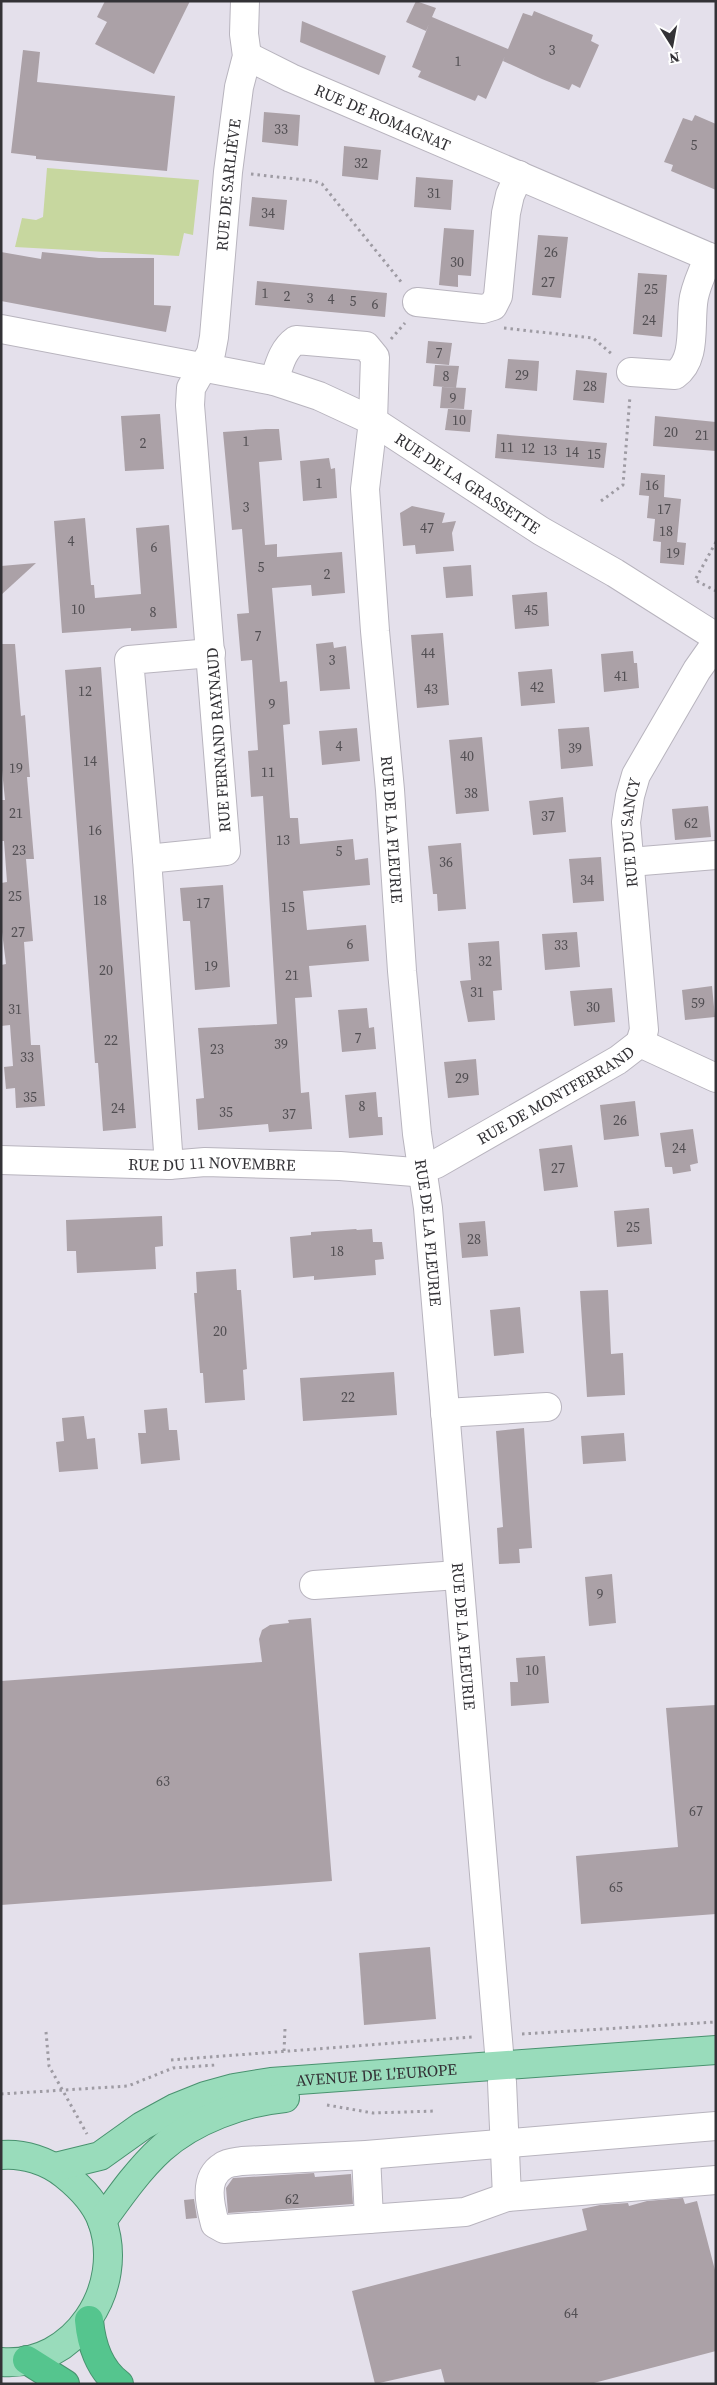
<svg xmlns="http://www.w3.org/2000/svg" width="717" height="2385" viewBox="0 0 717 2385" font-family="'Source Serif 4',serif">
	<style>
		.green { fill: #c7d79f }
		.building { fill: #aba1a7 }
		.lines { fill: none; stroke-linecap: round; stroke-linejoin: round }
		.minor-casing { stroke: #b8b4be; stroke-width: 30 }
		.major-casing { stroke: #49926f; stroke-width: 30 }
		.highway-casing { stroke: #49926f; stroke-width: 30 }
		.path { stroke: #9e9ba3; stroke-width: 3; stroke-dasharray: 2.5 4; stroke-linecap: butt }
		.minor { stroke: #fff; stroke-width: 28 }
		.major { stroke: #99dcbb; stroke-width: 28 }
		.highway { stroke: #55c58e; stroke-width: 28 }
		.labels { text-anchor: middle; stroke-width: 4; stroke-linejoin: round; paint-order: stroke }
		.number-label { font-size: 14px; fill: #514e52 }
		.street-label { font-size: 16px; fill: #333236; stroke: #fff }
	</style>
	<rect width="100%" height="100%" fill="#e4e0eb"/>
	<path class="green" d="M47,168L199,180L193,235L184,233L179,256L15,247L22,218L36,220L43,217Z"/>
	<g class="building">
		<path d="M105,1H190L154,74L95,44L107,22L97,17Z"/>
		<path d="M416,1L436,8L432,17L508,49L523,13L532,16L534,11L593,35L591,41L599,45L580,88L572,84L569,90L542,79L503,61L505,56L486,99L478,95L475,101L418,77L421,71L412,67L429,24L426,31L406,22Z"/>
		<path d="M302,21L386,56L379,75L300,42Z"/>
		<path d="M23,50L40,52L37,82L175,96L167,171L36,159V156L11,153Z"/>
		<path d="M264,112L300,115L298,146L262,142Z"/>
		<path d="M695,115L716,124V190L671,171L673,165L664,162L683,118L692,121Z"/>
		<path d="M344,146L381,150L378,180L342,176Z"/>
		<path d="M416,177L453,180L451,210L414,207Z"/>
		<path d="M252,197L287,200L284,230L249,226Z"/>
		<path d="M444,228L474,230L471,276L458,275V287L439,285Z"/>
		<path d="M538,235L568,237L561,298L532,295Z"/>
		<path d="M1,252L41,259L42,252L99,258H154V305L171,306L166,332L1,301Z"/>
		<path d="M638,273L667,275L662,337L633,334Z"/>
		<path d="M257,281L387,293L385,317L255,305Z"/>
		<path d="M428,341L452,343L449,365L426,363Z"/>
		<path d="M508,359L539,361L537,391L505,388Z"/>
		<path d="M435,365L459,366L456,388L433,386Z"/>
		<path d="M576,370L607,373L604,403L573,400Z"/>
		<path d="M442,387L466,388L464,409L440,408Z"/>
		<path d="M448,409L472,410L470,432L445,430Z"/>
		<path d="M160,414L164,469L125,471L121,416Z"/>
		<path d="M655,416L716,422V451L653,446Z"/>
		<path d="M266,429H279L282,460L259,462L265,545L277,544V557L342,552L345,593L312,596L311,585L272,588L280,682L287,681L290,724L283,725L290,818H298L300,844L353,839L355,860L368,858L370,885L303,891L307,930L366,925L369,961L309,966L312,997L295,998L301,1093L309,1092L312,1129L269,1132L268,1124L198,1130L196,1099L204,1098L198,1028L277,1024L263,796L251,797L248,751L258,750L252,660L241,661L237,614L249,613L242,529L232,530L223,432Z"/>
		<path d="M497,434L607,443L604,468L495,458Z"/>
		<path d="M329,458L331,469L335,468L337,498L303,501L300,461Z"/>
		<path d="M641,473L665,475L664,497L681,499L677,542L686,543L684,565L660,563L661,542L653,541L655,519L647,518L649,496L639,495Z"/>
		<path d="M412,506L445,513L442,523L456,521L452,533L454,551L416,554L415,545L403,546L400,513Z"/>
		<path d="M85,518L91,585H94L95,598L141,594L136,528L169,525L177,628L131,631V628L62,633L54,521Z"/>
		<path d="M36,563L1,595V566Z"/>
		<path d="M471,565L473,596L446,598L443,567Z"/>
		<path d="M547,592L549,626L515,629L512,595Z"/>
		<path d="M443,633L449,705L417,708L411,635Z"/>
		<path d="M333,642L334,648L346,646L350,689L320,691L316,644Z"/>
		<path d="M1,644H15L21,716L25,715L30,777H27L34,859H26L33,941L24,942L31,1045H40L45,1106L16,1108L15,1088L6,1089L4,1067L13,1066L10,1025L1,1026V965L6,964L1,924V883L7,882L4,841H1V800H5L1,760Z"/>
		<path d="M633,651L634,663H637L639,688L604,692L601,654Z"/>
		<path d="M101,667L136,1128L103,1131L98,1063H95L65,670Z"/>
		<path d="M552,669L555,703L521,706L518,672Z"/>
		<path d="M589,727L593,766L561,769L558,729Z"/>
		<path d="M357,728L360,761L322,765L319,731Z"/>
		<path d="M482,737L489,811L456,814L449,740Z"/>
		<path d="M563,797L566,832L533,835L529,801Z"/>
		<path d="M708,806L711,837L675,840L672,809Z"/>
		<path d="M461,843L466,909L438,911L437,894H433L428,846Z"/>
		<path d="M601,857L604,901L573,903L569,859Z"/>
		<path d="M223,885L230,987L195,990L190,921H183L180,888Z"/>
		<path d="M577,932L580,967L545,970L542,934Z"/>
		<path d="M499,941L502,990L493,991L495,1020L468,1022L460,981L471,980L468,943Z"/>
		<path d="M712,986L715,1017L685,1020L682,990Z"/>
		<path d="M612,988L615,1022L574,1026L570,991Z"/>
		<path d="M367,1008L369,1028L374,1027L376,1049L342,1052L338,1010Z"/>
		<path d="M476,1059L479,1095L448,1098L444,1062Z"/>
		<path d="M376,1092L378,1117H382L383,1135L349,1138L345,1095Z"/>
		<path d="M635,1101L639,1136L604,1140L600,1105Z"/>
		<path d="M693,1129L698,1163L690,1165L691,1171L673,1174L672,1167H665L660,1133Z"/>
		<path d="M572,1145L578,1187L544,1191L539,1149Z"/>
		<path d="M649,1208L652,1244L617,1247L614,1211Z"/>
		<path d="M162,1216L163,1246L155,1247L156,1269L77,1273L76,1251H67L66,1220Z"/>
		<path d="M485,1221L488,1256L462,1258L459,1223Z"/>
		<path d="M356,1229L357,1230L372,1229L373,1242H382L384,1259L375,1260L376,1275L314,1280V1276L293,1278L290,1237L311,1235V1232Z"/>
		<path d="M236,1269L237,1290H241L247,1369L243,1370L245,1400L205,1403L203,1373H200L194,1293H197L196,1272Z"/>
		<path d="M608,1290L611,1354L623,1353L625,1395L587,1397L580,1291Z"/>
		<path d="M520,1307L524,1353L494,1356L490,1310Z"/>
		<path d="M394,1372L397,1415L303,1421L300,1378Z"/>
		<path d="M167,1408L169,1430H177L180,1460L141,1464L138,1433H146L144,1410Z"/>
		<path d="M84,1416L87,1439L95,1438L98,1469L59,1472L56,1442L64,1441L62,1418Z"/>
		<path d="M524,1428L532,1548L519,1549L520,1563L499,1564L497,1528L503,1527L496,1431Z"/>
		<path d="M624,1433L626,1461L583,1464L581,1436Z"/>
		<path d="M612,1574L616,1623L589,1626L585,1577Z"/>
		<path d="M311,1618L332,1881L1,1905V1681L262,1662L259,1639L262,1630L270,1625L289,1623L288,1620Z"/>
		<path d="M545,1656L549,1703L511,1706L510,1682H518L516,1658Z"/>
		<path d="M716,1705V1914L581,1924L576,1856L678,1847L666,1708Z"/>
		<path d="M430,1947L436,2019L364,2025L359,1953Z"/>
		<path d="M314,2173L315,2177L351,2174L353,2204L228,2213L226,2188L233,2178Z"/>
		<path d="M683,2198L685,2204L697,2201L716,2274V2351L590,2384H445L441,2369L375,2384L352,2291L587,2230L582,2209L600,2205L628,2203L629,2206L647,2201Z"/>
		<path d="M194,2199L197,2218L186,2219L184,2200Z"/>
	</g>
	<g class="lines">
		<defs>
			<g id="minor">
				<path id="s1" d="M247,56L291,78L716,260"/>
				<path d="M417,302L483,309L493,306L498,296L506,213L510,195L519,175"/>
				<path id="s2" d="M1,329L274,381L319,396L373,421L541,531L615,573L716,637"/>
				<path d="M631,372L675,375C698,359 689,322 694,297C697,283 703,270 709,257"/>
				<path id="s3" d="M274,381C279,366 282,350 296,340L366,346L375,357L373,421L365,489L375,631L390,790L402,971L417,1134L428,1208L500,2064"/>
				<path d="M147,859L129,660L211,653"/>
				<path d="M630,862L716,855"/>
				<path id="s4" d="M640,1043L644,1030L626,822L630,796L636,775L697,670L716,643"/>
				<path d="M640,1043L716,1078"/>
				<path id="s5" d="M1,1160L169,1165L205,1162L340,1166L414,1172L436,1164L618,1060L640,1043"/>
				<path id="s6" d="M169,1165L147,859L226,851L190,405L191,388L211,353L214,337L228,172L239,87L247,56L244,34L245,1"/>
				<path d="M445,1413L547,1407"/>
				<path d="M314,1585L458,1575"/>
				<path d="M502,2082L507,2197"/>
				<path d="M366,2155L369,2219L465,2212L507,2197L716,2180"/>
				<path d="M369,2219L224,2229L215,2224C210,2205 203,2178 223,2166C228,2162 236,2162 242,2161L366,2155L716,2126"/>
			</g>
			<g id="major">
				<path d="M1,2155C23,2153 48,2161 65,2175C80,2187 95,2202 102,2221C126,2287 75,2368 1,2362"/>
				<path id="s7" d="M55,2167L100,2156L142,2126L175,2108L205,2096L234,2088L271,2082L716,2050"/>
				<path d="M102,2221C120,2196 139,2169 161,2149C193,2120 243,2102 285,2098"/>
			</g>
			<g id="highway">
				<path d="M89,2320C91,2343 99,2369 119,2384"/>
				<path d="M27,2360L65,2384"/>
			</g>
		</defs>
		<use href="#minor" class="minor-casing"/>
		<use href="#major" class="major-casing"/>
		<use href="#highway" class="highway-casing"/>
		<g class="path">
			<path d="M251,174L314,181L322,184L402,283"/>
			<path d="M504,328L593,338L613,355"/>
			<path d="M391,339L405,323"/>
			<path d="M601,501L623,485L630,396"/>
			<path d="M716,542L695,580L716,591"/>
			<path d="M46,2032L49,2066L87,2134"/>
			<path d="M522,2034L716,2022"/>
			<path d="M284,2051L285,2029"/>
			<path d="M171,2060L473,2037"/>
			<path d="M1,2094L128,2086L173,2068L216,2065"/>
			<path d="M327,2105L373,2113L436,2111"/>
		</g>
		<use href="#minor" class="minor"/>
		<use href="#major" class="major"/>
		<use href="#highway" class="highway"/>
	</g>
	<g class="labels">
		<g class="number-label">
			<text x="552" y="55">3</text>
			<text x="458" y="66">1</text>
			<text x="281" y="134">33</text>
			<text x="694" y="150">5</text>
			<text x="361" y="168">32</text>
			<text x="434" y="198">31</text>
			<text x="268" y="218">34</text>
			<text x="551" y="257">26</text>
			<text x="457" y="267">30</text>
			<text x="548" y="287">27</text>
			<text x="651" y="294">25</text>
			<text x="265" y="298">1</text>
			<text x="287" y="301">2</text>
			<text x="310" y="303">3</text>
			<text x="331" y="304">4</text>
			<text x="353" y="306">5</text>
			<text x="375" y="309">6</text>
			<text x="649" y="325">24</text>
			<text x="439" y="358">7</text>
			<text x="522" y="380">29</text>
			<text x="446" y="381">8</text>
			<text x="590" y="391">28</text>
			<text x="453" y="403">9</text>
			<text x="459" y="425">10</text>
			<text x="671" y="437">20</text>
			<text x="702" y="440">21</text>
			<text x="246" y="446">1</text>
			<text x="143" y="448">2</text>
			<text x="507" y="452">11</text>
			<text x="528" y="453">12</text>
			<text x="550" y="455">13</text>
			<text x="572" y="457">14</text>
			<text x="594" y="459">15</text>
			<text x="319" y="488">1</text>
			<text x="652" y="490">16</text>
			<text x="246" y="512">3</text>
			<text x="664" y="514">17</text>
			<text x="427" y="533">47</text>
			<text x="666" y="536">18</text>
			<text x="71" y="546">4</text>
			<text x="154" y="552">6</text>
			<text x="673" y="558">19</text>
			<text x="261" y="572">5</text>
			<text x="327" y="579">2</text>
			<text x="78" y="614">10</text>
			<text x="531" y="615">45</text>
			<text x="153" y="617">8</text>
			<text x="258" y="641">7</text>
			<text x="428" y="658">44</text>
			<text x="332" y="665">3</text>
			<text x="621" y="681">41</text>
			<text x="537" y="692">42</text>
			<text x="431" y="694">43</text>
			<text x="85" y="696">12</text>
			<text x="272" y="709">9</text>
			<text x="339" y="751">4</text>
			<text x="575" y="753">39</text>
			<text x="467" y="761">40</text>
			<text x="90" y="766">14</text>
			<text x="16" y="773">19</text>
			<text x="268" y="777">11</text>
			<text x="471" y="798">38</text>
			<text x="16" y="818">21</text>
			<text x="548" y="821">37</text>
			<text x="691" y="828">62</text>
			<text x="95" y="835">16</text>
			<text x="283" y="845">13</text>
			<text x="19" y="855">23</text>
			<text x="339" y="856">5</text>
			<text x="446" y="867">36</text>
			<text x="587" y="885">34</text>
			<text x="15" y="901">25</text>
			<text x="100" y="905">18</text>
			<text x="203" y="908">17</text>
			<text x="288" y="912">15</text>
			<text x="18" y="937">27</text>
			<text x="350" y="949">6</text>
			<text x="561" y="950">33</text>
			<text x="485" y="966">32</text>
			<text x="211" y="971">19</text>
			<text x="106" y="975">20</text>
			<text x="292" y="980">21</text>
			<text x="477" y="997">31</text>
			<text x="698" y="1008">59</text>
			<text x="593" y="1012">30</text>
			<text x="15" y="1014">31</text>
			<text x="358" y="1043">7</text>
			<text x="111" y="1045">22</text>
			<text x="281" y="1049">39</text>
			<text x="217" y="1054">23</text>
			<text x="27" y="1062">33</text>
			<text x="462" y="1083">29</text>
			<text x="30" y="1102">35</text>
			<text x="362" y="1111">8</text>
			<text x="118" y="1113">24</text>
			<text x="226" y="1117">35</text>
			<text x="289" y="1119">37</text>
			<text x="620" y="1125">26</text>
			<text x="679" y="1153">24</text>
			<text x="558" y="1173">27</text>
			<text x="633" y="1232">25</text>
			<text x="474" y="1244">28</text>
			<text x="337" y="1256">18</text>
			<text x="220" y="1336">20</text>
			<text x="348" y="1402">22</text>
			<text x="600" y="1599">9</text>
			<text x="532" y="1675">10</text>
			<text x="163" y="1786">63</text>
			<text x="696" y="1816">67</text>
			<text x="616" y="1892">65</text>
			<text x="292" y="2204">62</text>
			<text x="571" y="2318">64</text>
		</g>
		<g class="street-label">
			<text dy="6" stroke="none"><textPath href="#s1" startOffset="149">RUE DE ROMAGNAT</textPath></text>
			<text dy="6" stroke="none"><textPath href="#s6" startOffset="1060">RUE DE SARLIÈVE</textPath></text>
			<text dy="6" stroke="none"><textPath href="#s2" startOffset="498">RUE DE LA GRASSETTE</textPath></text>
			<text transform="translate(218 740) rotate(-94)" y="6">RUE FERNAND RAYNAUD</text>
			<text dy="6" stroke="none"><textPath href="#s3" startOffset="606">RUE DE LA FLEURIE</textPath></text>
			<text dy="6" stroke="none"><textPath href="#s4" startOffset="212">RUE DU SANCY</textPath></text>
			<text dy="6" stroke="none"><textPath href="#s5" startOffset="575">RUE DE MONTFERRAND</textPath></text>
			<text dy="6" stroke="none"><textPath href="#s5" startOffset="211">RUE DU 11 NOVEMBRE</textPath></text>
			<text dy="6" stroke="none"><textPath href="#s3" startOffset="1011">RUE DE LA FLEURIE</textPath></text>
			<text dy="6" stroke="none"><textPath href="#s3" startOffset="1416">RUE DE LA FLEURIE</textPath></text>
			<text dy="6" stroke="none"><textPath href="#s7" startOffset="341">AVENUE DE L'EUROPE</textPath></text>
		</g>
	</g>
	<rect width="717" height="2385" fill="none" stroke="#333236" stroke-width="5"/>
	<g transform="translate(672 45) rotate(169)" stroke="#ffffff" stroke-width="4" paint-order="stroke">
	<path d="M0-4L9 19L0 12L-9 19Z" fill="#333236"/>
	<text y="-8" font-size="14" font-weight="bold" text-anchor="middle" fill="#333236">N</text>
	</g>
</svg>
